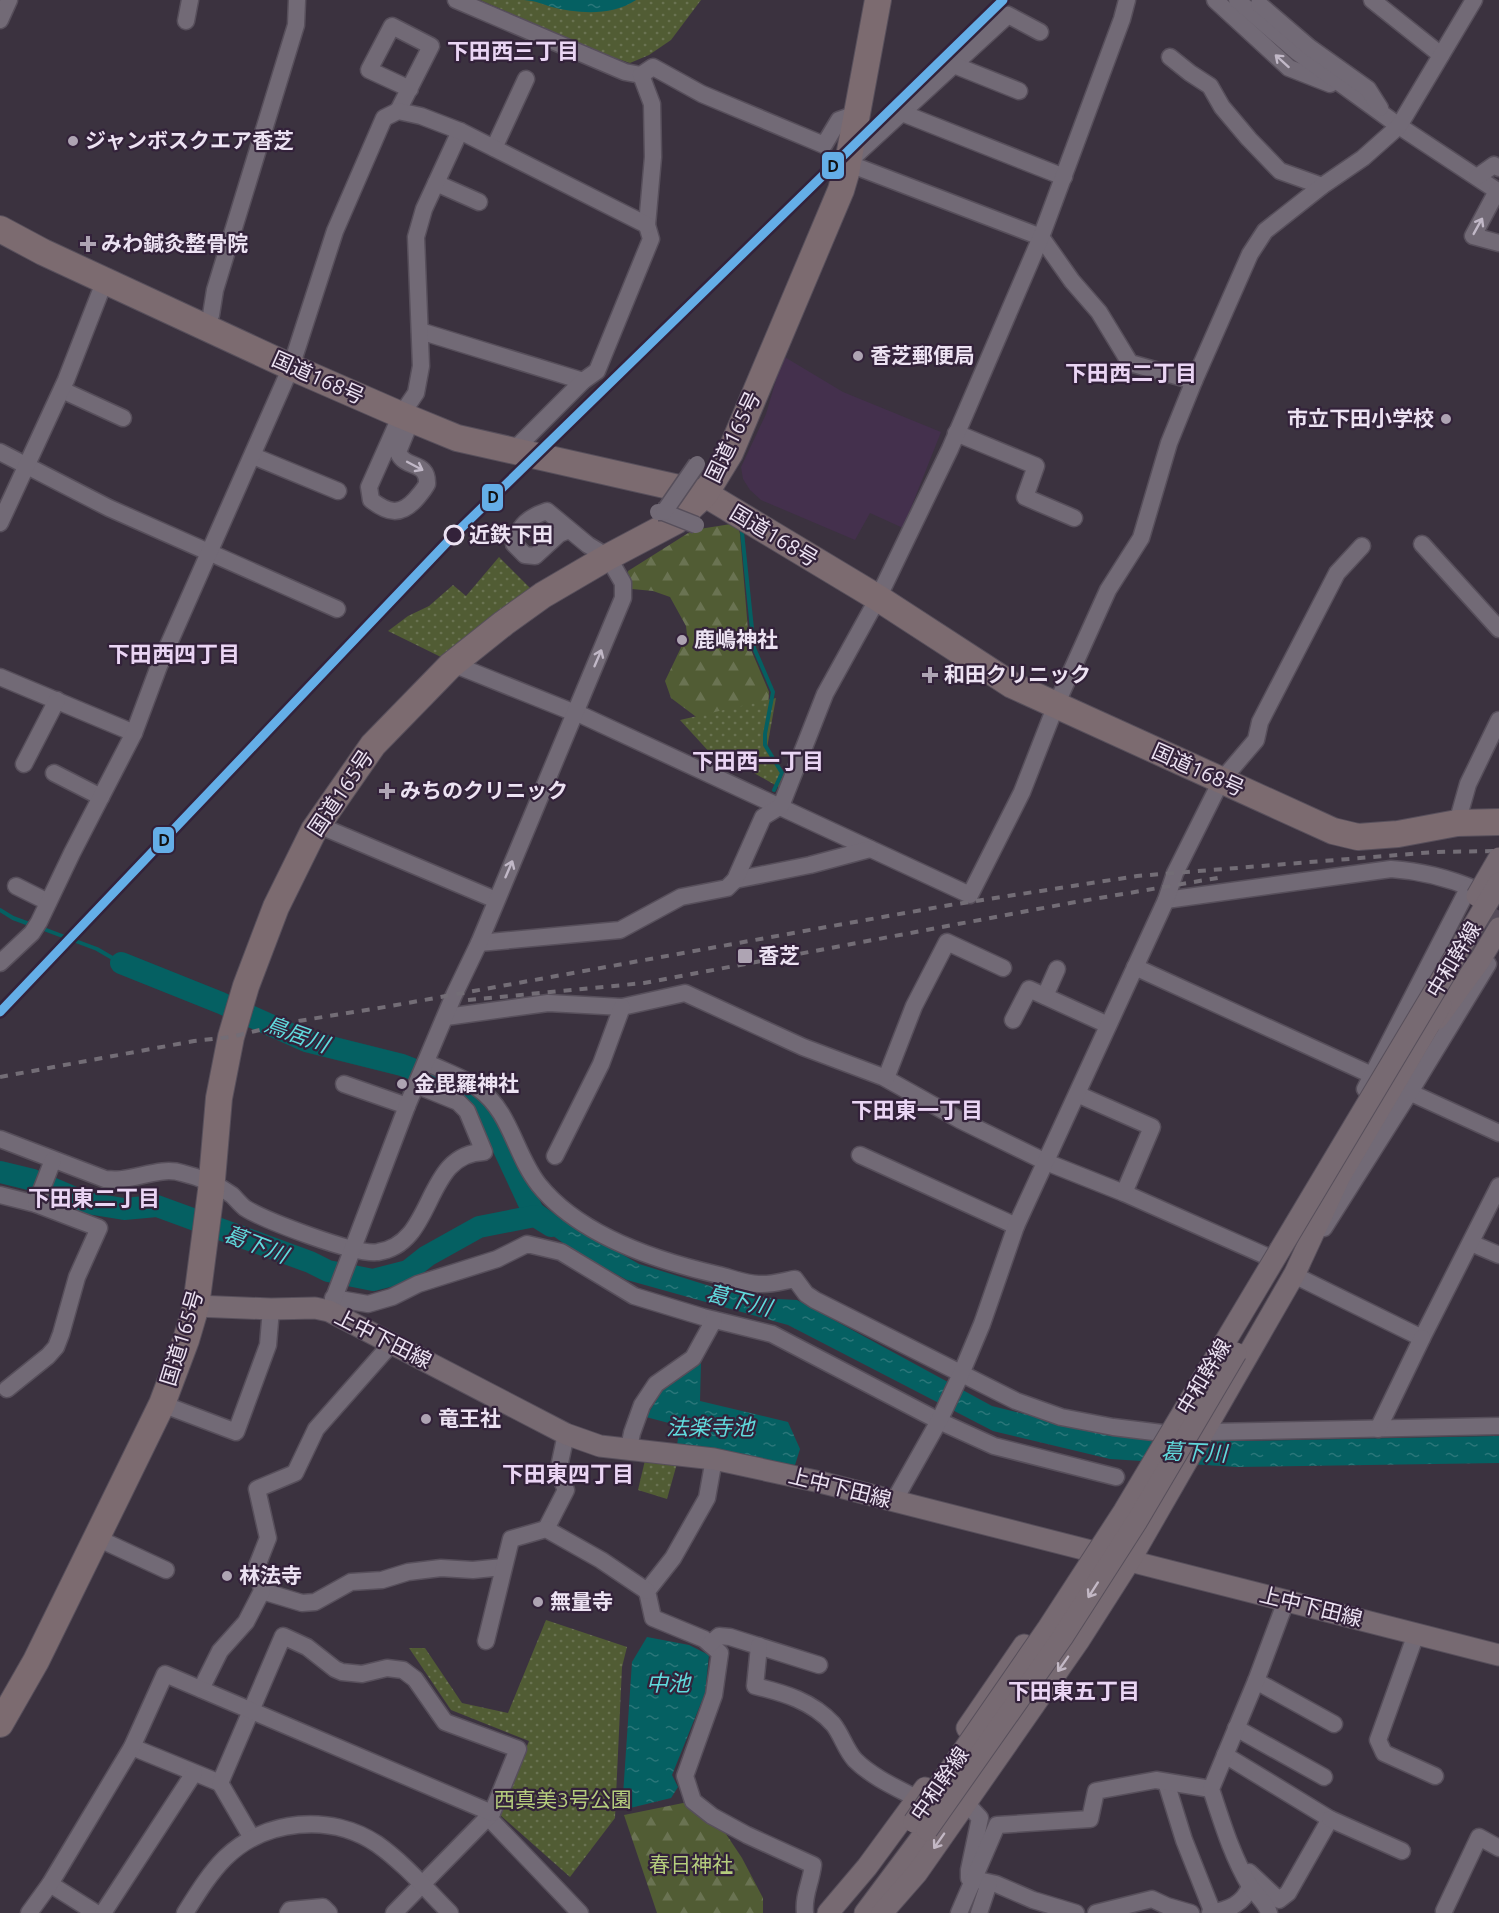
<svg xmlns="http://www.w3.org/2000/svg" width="1499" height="1913" viewBox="0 0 1499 1913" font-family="Ubuntu,'Noto Sans JP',sans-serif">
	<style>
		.built { fill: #44304d }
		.forest { fill: url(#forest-firs) }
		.park { fill: url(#park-dots) }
		.water { fill: url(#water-ripples) }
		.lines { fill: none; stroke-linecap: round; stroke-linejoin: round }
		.stream { stroke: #056062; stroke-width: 4 }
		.river { stroke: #056062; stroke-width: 22 }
		.major-tunnel { stroke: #564c5a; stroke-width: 21; stroke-dasharray: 21 10; stroke-linecap: butt }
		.minor-casing { stroke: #574f5b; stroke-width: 19 }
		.major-casing { stroke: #574f5b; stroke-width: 23 }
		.highway-casing { stroke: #574f5b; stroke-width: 28 }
		.minor { stroke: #726a76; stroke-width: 16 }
		.major { stroke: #776a72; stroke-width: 21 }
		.highway { stroke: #7c6b70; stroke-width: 26 }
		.rail { stroke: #736d76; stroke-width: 4; stroke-dasharray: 8 8; stroke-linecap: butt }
		.minor-bridge-casing { stroke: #574f5b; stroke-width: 19; stroke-linecap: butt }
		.major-bridge-casing { stroke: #574f5b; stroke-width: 23; stroke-linecap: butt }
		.minor-bridge { stroke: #726a76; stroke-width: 16 }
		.major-bridge { stroke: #776a72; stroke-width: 21 }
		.rail-1-casing { stroke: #33223a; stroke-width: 14 }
		.rail-1 { stroke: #64aee7; stroke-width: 9 }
		.oneway { stroke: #c1b8c7 }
		.oneway2 { stroke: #c3b8c5 }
		.poi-dot { fill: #aea4b3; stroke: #33223a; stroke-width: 2 }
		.stop-dot { fill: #33223a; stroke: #ece2f2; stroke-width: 3 }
		.labels { text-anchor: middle; stroke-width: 4.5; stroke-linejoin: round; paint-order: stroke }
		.poi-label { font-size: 21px; font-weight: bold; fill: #ece2f2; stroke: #33223a; text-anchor: start }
		.street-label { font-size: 21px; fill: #ece2f2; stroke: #33223a }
		.stop-label { font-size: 21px; font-weight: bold; fill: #ece2f2; stroke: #33223a; text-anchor: start }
		.park-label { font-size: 21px; fill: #b5cd7d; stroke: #33223a }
		.neighbourhood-label { font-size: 22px; font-weight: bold; fill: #ead5f4; stroke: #33223a }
		.water-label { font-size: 22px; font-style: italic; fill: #60dadd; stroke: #33223a }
		.line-badge { stroke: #33223a; stroke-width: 2 }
		.pale-badge-label { font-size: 16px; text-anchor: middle; font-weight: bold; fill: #111 }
	</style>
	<defs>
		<pattern id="forest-firs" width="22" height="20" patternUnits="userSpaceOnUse" patternTransform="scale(1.5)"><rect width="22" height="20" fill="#515c34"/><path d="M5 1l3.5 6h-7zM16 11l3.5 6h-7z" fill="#6a7352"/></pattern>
		<pattern id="park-dots" width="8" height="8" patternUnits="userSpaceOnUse" patternTransform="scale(1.5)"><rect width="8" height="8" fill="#515c34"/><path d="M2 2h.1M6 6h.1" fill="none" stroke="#6a7352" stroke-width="1.8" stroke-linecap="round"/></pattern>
		<pattern id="water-ripples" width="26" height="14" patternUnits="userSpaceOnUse" patternTransform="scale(1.5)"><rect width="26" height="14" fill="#056062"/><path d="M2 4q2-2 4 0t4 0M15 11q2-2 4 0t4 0" fill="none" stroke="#2a7679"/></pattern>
	</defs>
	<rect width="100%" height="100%" fill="#3b323f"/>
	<path class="built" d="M783,356L843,392L941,432L903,528L870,513L855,540L761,500L750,490L743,479L741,467L766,414Z"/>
	<g class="forest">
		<path d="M731,524L739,530L740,534L748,630L752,652L769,692L768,709L699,719L671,698L665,681L687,635L686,626L670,597L653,591L632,589L628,586V571L693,530Z"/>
		<path d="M693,1801L724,1831L742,1858L763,1898V1913H657L624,1815Z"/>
	</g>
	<g class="park">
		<path d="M480,0H701L671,40L649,55L630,63L609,56Z"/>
		<path d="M499,557L530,588L445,659L388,631L408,616L429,606L453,585L466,596Z"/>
		<path d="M776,698L767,748L785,778L782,789L747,769L712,755L680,720Z"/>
		<path d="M646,1456L678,1460L667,1499L638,1490Z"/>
		<path d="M546,1620L627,1647L622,1667L615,1818L570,1877L500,1815L529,1741L451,1710L409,1648H425L462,1703L508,1713Z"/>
	</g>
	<g class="water">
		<path d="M524,0H636C612,16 579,14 552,7C542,4 536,1 524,0Z"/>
		<path d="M538,1202L570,1225L639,1264L713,1287L777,1299L797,1300L992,1406L1113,1436L1245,1441L1499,1436V1463L1237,1467L1110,1459L993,1431L788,1325L627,1280L576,1252L539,1226L524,1224L523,1206Z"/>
		<path d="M701,1363L700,1401L788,1422L800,1449L795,1465L677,1445L680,1426L646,1417L662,1391Z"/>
		<path d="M647,1637L689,1645L709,1655L705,1693L672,1775L678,1787L671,1798L622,1810L632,1662Z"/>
	</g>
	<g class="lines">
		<g class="stream">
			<path d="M742,532L754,648L773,692L765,734V745L782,773L774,790"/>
			<path d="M0,910L13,918L32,925"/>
			<path d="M41,928L97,949L121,963"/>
		</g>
		<g class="river">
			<path d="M121,963L221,1003L306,1041L402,1065L453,1085L477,1099L489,1117L535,1216"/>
			<path d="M0,1172L33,1180L87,1203L124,1209L157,1206L310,1262L328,1271L373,1280L408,1271L427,1256L479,1227L535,1216L551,1226"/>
		</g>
		<path class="major-tunnel" d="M1455,981L1499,907"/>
		<defs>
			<g id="minor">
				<path d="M456,0L625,72L641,75"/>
				<path d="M1215,0L1289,68L1330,84"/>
				<path d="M1237,0L1297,52L1399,126L1499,192"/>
				<path d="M1372,0L1441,55"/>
				<path d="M1259,4L1309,47L1368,89L1380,108"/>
				<path d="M0,20L9,0"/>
				<path d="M186,21L190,0"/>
				<path d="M1040,32L1008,15L847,163L1041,237L1072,281L1099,312L1130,363L1194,381"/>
				<path d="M1170,57L1190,73L1210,86L1222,107L1249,139L1280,171L1322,186"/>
				<path d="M954,65L1019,91"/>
				<path d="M398,111L431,46L392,26L369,70L410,89"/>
				<path d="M902,113L1064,177"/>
				<path d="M494,148L526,79"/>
				<path d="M1477,177L1494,165L1499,168"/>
				<path d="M436,183L479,202"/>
				<path d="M1497,191L1473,236L1499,243"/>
				<path d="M204,326L211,315L215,290L296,25L297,0"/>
				<path d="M420,331L583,381"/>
				<path d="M62,390L123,418"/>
				<path d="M411,420L398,452C405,470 428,460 427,484C424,490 420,494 415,500C400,516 388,513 371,500L369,487L401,415L416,393L421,366L416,237L424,209L460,131"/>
				<path d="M956,433L1036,466L1025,497L1074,518"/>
				<path d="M514,450L583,381L597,371L651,239L647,225L653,157L652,104L641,75L653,67L702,94L824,145L839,120L856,114"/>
				<path d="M0,452L109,508L337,609"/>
				<path d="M253,456L338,491"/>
				<path d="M0,523L66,380L105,280"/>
				<path d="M1422,544L1499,629"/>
				<path d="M453,664L575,713"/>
				<path d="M0,677L134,733"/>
				<path d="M575,712L970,895L1022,792L1056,705L1108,590L1141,538L1169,443L1194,381L1250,254L1265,231L1322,186L1363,158L1399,126L1474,0"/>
				<path d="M24,764L57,700"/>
				<path d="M54,773L101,797"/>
				<path d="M1457,823L1468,784L1499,720"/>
				<path d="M318,825L496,900"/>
				<path d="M735,880L810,865L870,849"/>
				<path d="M16,886L48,902"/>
				<path d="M1166,900L1391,869C1422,871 1449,878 1477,890"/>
				<path d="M479,943L620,930L681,897L727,888L735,880L763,817L781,806L825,694L878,598L950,449L1041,237L1122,19L1127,0"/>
				<path d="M0,963L32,933L39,922L72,853L134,733L159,666L291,367L335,231L384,118L398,111L421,116L460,131L647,225"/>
				<path d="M1135,967L1499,1133"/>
				<path d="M1045,996L1057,969"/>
				<path d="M446,1017L548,1003L622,1007L685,993L803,1047L883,1077L960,1120L1046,1162L1124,1193L1273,1259L1278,1249"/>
				<path d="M1013,1020L1029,989L1108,1025"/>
				<path d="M426,1062C443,1071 464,1077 479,1089C511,1112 515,1155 539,1185C580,1236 657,1261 719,1275C731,1278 746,1284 759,1284C771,1285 783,1281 795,1279L806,1294L815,1300L1016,1401L1061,1417L1113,1427L1162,1433L1499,1426"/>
				<path d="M886,1078L914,1006L947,942L1003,968"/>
				<path d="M344,1084L407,1106"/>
				<path d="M1365,1089L1469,887"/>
				<path d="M1077,1094L1152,1127L1124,1193"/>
				<path d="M0,1139L105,1179C111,1179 117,1180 123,1179C142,1177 163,1167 182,1173C199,1177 217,1184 232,1195C236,1199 240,1204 245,1208C264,1220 357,1256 378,1252C436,1244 423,1153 484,1152L467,1111L458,1102L416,1085"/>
				<path d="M860,1155L1016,1226"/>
				<path d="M555,1156L601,1064L622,1007"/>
				<path d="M0,1195L36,1204L99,1228L77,1277L61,1334L56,1347L48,1356L7,1389"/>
				<path d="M36,1204L53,1160"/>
				<path d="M1324,1228L1410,1092L1488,964"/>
				<path d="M1471,1243L1499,1255"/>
				<path d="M1301,1265L1294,1275L1422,1338L1499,1186"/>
				<path d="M333,1298L368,1304L392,1297L418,1284L497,1259L527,1244L561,1252L634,1296L703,1317L772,1334L939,1421L994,1446L1116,1477"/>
				<path d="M329,1311L407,1106L454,995L479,943L623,598V583L608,557L588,545L547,511C529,517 519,525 514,544L525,555L535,556L559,534L569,530"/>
				<path d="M162,1404L236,1432L268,1345L271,1309"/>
				<path d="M1378,1429L1422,1338"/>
				<path d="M629,1448L632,1433L642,1405L656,1384L693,1358L714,1320"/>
				<path d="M714,1459L707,1498L673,1558L647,1591L653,1618L704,1639L720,1653L714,1695L685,1776L693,1801L712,1816L747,1835L813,1865C811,1883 803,1895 805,1913"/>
				<path d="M894,1501L939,1421L961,1374L982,1324L1016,1226L1166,900L1175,873L1221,781L1256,740L1260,722L1337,573L1362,546"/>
				<path d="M546,1529L566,1490L558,1472L566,1434"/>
				<path d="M97,1538L166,1570"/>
				<path d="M262,1591L302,1603L315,1602L351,1582L382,1580L408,1572L441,1568L473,1570L503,1567"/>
				<path d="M1416,1634L1378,1740L1384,1753L1435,1776"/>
				<path d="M486,1641L511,1539L546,1529L601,1560L647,1591"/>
				<path d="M710,1644L719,1636L730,1637L819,1665"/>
				<path d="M759,1646L755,1686C784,1693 812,1701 833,1724C842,1735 845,1749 855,1760C872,1777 897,1788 918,1799"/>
				<path d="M1256,1681L1334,1724"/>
				<path d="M201,1689L220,1651L246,1622L262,1591L257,1566L268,1538L257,1489L295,1473L316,1429L392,1343"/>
				<path d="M1236,1728L1324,1777"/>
				<path d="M132,1747L220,1783"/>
				<path d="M1225,1755L1330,1819L1288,1893L1279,1900L1249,1872"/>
				<path d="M1166,1782L1184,1840L1213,1913"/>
				<path d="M966,1803L980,1818L969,1870V1878L996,1884L1033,1900L1076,1913"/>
				<path d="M488,1817L580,1913"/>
				<path d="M1330,1819L1402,1851"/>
				<path d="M252,1838L220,1783L283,1636L307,1647L335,1669L342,1672L362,1674L387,1668L403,1670L415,1679L445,1722L518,1749L492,1813L394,1913"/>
				<path d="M50,1884L96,1913"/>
				<path d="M1444,1911L1479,1837L1499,1848"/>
				<path d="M29,1913L50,1884L132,1747L165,1674L492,1813"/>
				<path d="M103,1913L194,1773"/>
				<path d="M185,1913C197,1894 209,1874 225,1858C265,1819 331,1813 377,1844C404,1863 427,1890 450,1913"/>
				<path d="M288,1913L290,1910L323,1907L329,1913"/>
				<path d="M959,1913L997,1825L1090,1819L1096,1791L1156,1780L1211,1789"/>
				<path d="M979,1913L989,1883"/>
				<path d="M1096,1913L1152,1899L1167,1906L1191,1913"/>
				<path d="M1210,1913C1228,1910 1244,1904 1250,1886"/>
				<path d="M1269,1913C1266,1902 1256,1895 1250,1886C1232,1856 1222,1822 1211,1789L1256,1681L1286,1601"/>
			</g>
			<g id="major">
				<path d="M1437,1019L1480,960L1499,928"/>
				<path d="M196,1306L271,1309L315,1308L329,1311L566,1434L600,1446L714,1459L820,1482L1499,1655"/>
				<path d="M967,1728L1024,1645"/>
				<path d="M828,1913L867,1867L925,1788"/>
				<path d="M865,1913L927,1830"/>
				<path d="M882,1913L917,1873L966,1803L1078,1642L1129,1562L1295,1273L1339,1178L1441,1005"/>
			</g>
			<g id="highway">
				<path d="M0,229L43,252L291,367L401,415L457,438L705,494L878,598L1012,685L1333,831L1358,837L1398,834L1457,823L1499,822"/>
				<path d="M0,1724L36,1661L118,1494L162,1404L186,1340L196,1306L211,1191L219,1098L231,1037L246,986L276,907L314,830L373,745L450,666L504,623L543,595L608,557L676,521L705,494L730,453L841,190L846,173L878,0"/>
			</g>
		</defs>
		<use href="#minor" class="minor-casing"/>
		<use href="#major" class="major-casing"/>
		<use href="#highway" class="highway-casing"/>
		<use href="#minor" class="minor"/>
		<use href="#major" class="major"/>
		<use href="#highway" class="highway"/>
		<g class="rail">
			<path d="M468,1000L644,983L1070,903L1223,877"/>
			<path d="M0,1077L194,1041L231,1037L292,1022L391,1006L832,926L950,905L1137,876L1435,852L1499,851"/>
		</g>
		<defs>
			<g id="minor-bridge">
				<path d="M658,512H663L696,525"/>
				<path d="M664,512L697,464"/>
			</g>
			<g id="major-bridge">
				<path d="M1477,896L1499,858"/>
				<path d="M914,1822L1048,1628L1124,1511L1499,883"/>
				<path d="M927,1830L1062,1638L1137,1521L1236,1353"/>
			</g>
		</defs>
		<use href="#minor-bridge" class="minor-bridge-casing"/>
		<use href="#major-bridge" class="major-bridge-casing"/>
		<use href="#minor-bridge" class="minor-bridge"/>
		<use href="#major-bridge" class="major-bridge"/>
		<defs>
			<path id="rail-1" d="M0,1012L454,535L1003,0"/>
		</defs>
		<use href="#rail-1" class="rail-1-casing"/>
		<use href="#rail-1" class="rail-1"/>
	</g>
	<defs><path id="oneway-shaft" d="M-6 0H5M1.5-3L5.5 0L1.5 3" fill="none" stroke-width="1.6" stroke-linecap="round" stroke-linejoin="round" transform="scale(1.5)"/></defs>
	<g class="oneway">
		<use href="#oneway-shaft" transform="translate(1282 61) rotate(-138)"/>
		<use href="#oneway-shaft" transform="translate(1478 226) rotate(-61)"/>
		<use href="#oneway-shaft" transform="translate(415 466) rotate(28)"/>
		<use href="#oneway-shaft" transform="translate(598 658) rotate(-67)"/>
		<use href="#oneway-shaft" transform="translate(509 869) rotate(-67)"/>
	</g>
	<g class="oneway2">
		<use href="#oneway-shaft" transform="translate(1093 1590) rotate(123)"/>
		<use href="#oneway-shaft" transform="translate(1063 1664) rotate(125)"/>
		<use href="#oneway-shaft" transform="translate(939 1841) rotate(125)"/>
	</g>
	<g class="poi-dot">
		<circle cx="73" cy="141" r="6"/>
		<path d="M85 235h6v6h6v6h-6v6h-6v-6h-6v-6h6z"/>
		<circle cx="858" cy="356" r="6"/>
		<circle cx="1446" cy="419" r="6"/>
		<circle cx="682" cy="640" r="6"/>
		<path d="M927 666h6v6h6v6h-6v6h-6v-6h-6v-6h6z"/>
		<path d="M384 782h6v6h6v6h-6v6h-6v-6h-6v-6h6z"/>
		<rect x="737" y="948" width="16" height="16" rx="3"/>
		<circle cx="402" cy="1084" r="6"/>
		<circle cx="426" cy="1419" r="6"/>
		<circle cx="227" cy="1576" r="6"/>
		<circle cx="538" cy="1602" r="6"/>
	</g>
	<circle class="stop-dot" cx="454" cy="535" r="9"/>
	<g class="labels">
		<g class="poi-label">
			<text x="85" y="148">ジャンボスクエア香芝</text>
			<text x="101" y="251">みわ鍼灸整骨院</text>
			<text x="870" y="363">香芝郵便局</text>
			<text x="1434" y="426" text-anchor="end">市立下田小学校</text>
			<text x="694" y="647">鹿嶋神社</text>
			<text x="944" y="682">和田クリニック</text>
			<text x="400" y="798">みちのクリニック</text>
			<text x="758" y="963">香芝</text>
			<text x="414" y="1091">金毘羅神社</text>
			<text x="438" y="1426">竜王社</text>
			<text x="239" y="1583">林法寺</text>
			<text x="550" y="1609">無量寺</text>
		</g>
		<g class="street-label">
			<text transform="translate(318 378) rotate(24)" y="7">国道168号</text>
			<text transform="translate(733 437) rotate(-64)" y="7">国道165号</text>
			<text transform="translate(774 536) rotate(31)" y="7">国道168号</text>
			<text transform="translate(1198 770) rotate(24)" y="7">国道168号</text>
			<text transform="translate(341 793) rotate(-56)" y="7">国道165号</text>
			<text transform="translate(1454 960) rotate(-59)" y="7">中和幹線</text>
			<text transform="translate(182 1338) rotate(-73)" y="7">国道165号</text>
			<text transform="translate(383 1339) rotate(27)" y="7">上中下田線</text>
			<text transform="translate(1204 1377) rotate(-59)" y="7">中和幹線</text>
			<text transform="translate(840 1488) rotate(14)" y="7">上中下田線</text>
			<text transform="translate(1311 1607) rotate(14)" y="7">上中下田線</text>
			<text transform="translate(940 1784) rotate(-55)" y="7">中和幹線</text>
		</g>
		<g class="stop-label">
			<text x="469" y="542">近鉄下田</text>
		</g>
		<g class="park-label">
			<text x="563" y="1807">西真美3号公園</text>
			<text x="691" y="1872">春日神社</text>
		</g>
		<g class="neighbourhood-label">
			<text x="513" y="59">下田西三丁目</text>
			<text x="1131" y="381">下田西二丁目</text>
			<text x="174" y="662">下田西四丁目</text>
			<text x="758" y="769">下田西一丁目</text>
			<text x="917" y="1118">下田東一丁目</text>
			<text x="94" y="1206">下田東二丁目</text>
			<text x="568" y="1482">下田東四丁目</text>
			<text x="1074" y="1699">下田東五丁目</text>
		</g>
		<g class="water-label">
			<text transform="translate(297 1034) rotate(20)" y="8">鳥居川</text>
			<text transform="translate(256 1244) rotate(21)" y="8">葛下川</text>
			<text transform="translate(739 1300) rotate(14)" y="8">葛下川</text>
			<text x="710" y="1435">法楽寺池</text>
			<text transform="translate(1194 1452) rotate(2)" y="8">葛下川</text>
			<text x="668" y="1691">中池</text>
		</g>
	</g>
	<g class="line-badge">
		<rect x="821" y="151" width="24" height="29" rx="6" fill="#64aee7"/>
		<rect x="481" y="483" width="23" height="29" rx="6" fill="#64aee7"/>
		<rect x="152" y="826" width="23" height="28" rx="6" fill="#64aee7"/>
	</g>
	<g class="pale-badge-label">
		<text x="833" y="172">D</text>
		<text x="493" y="503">D</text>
		<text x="164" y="846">D</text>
	</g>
</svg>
